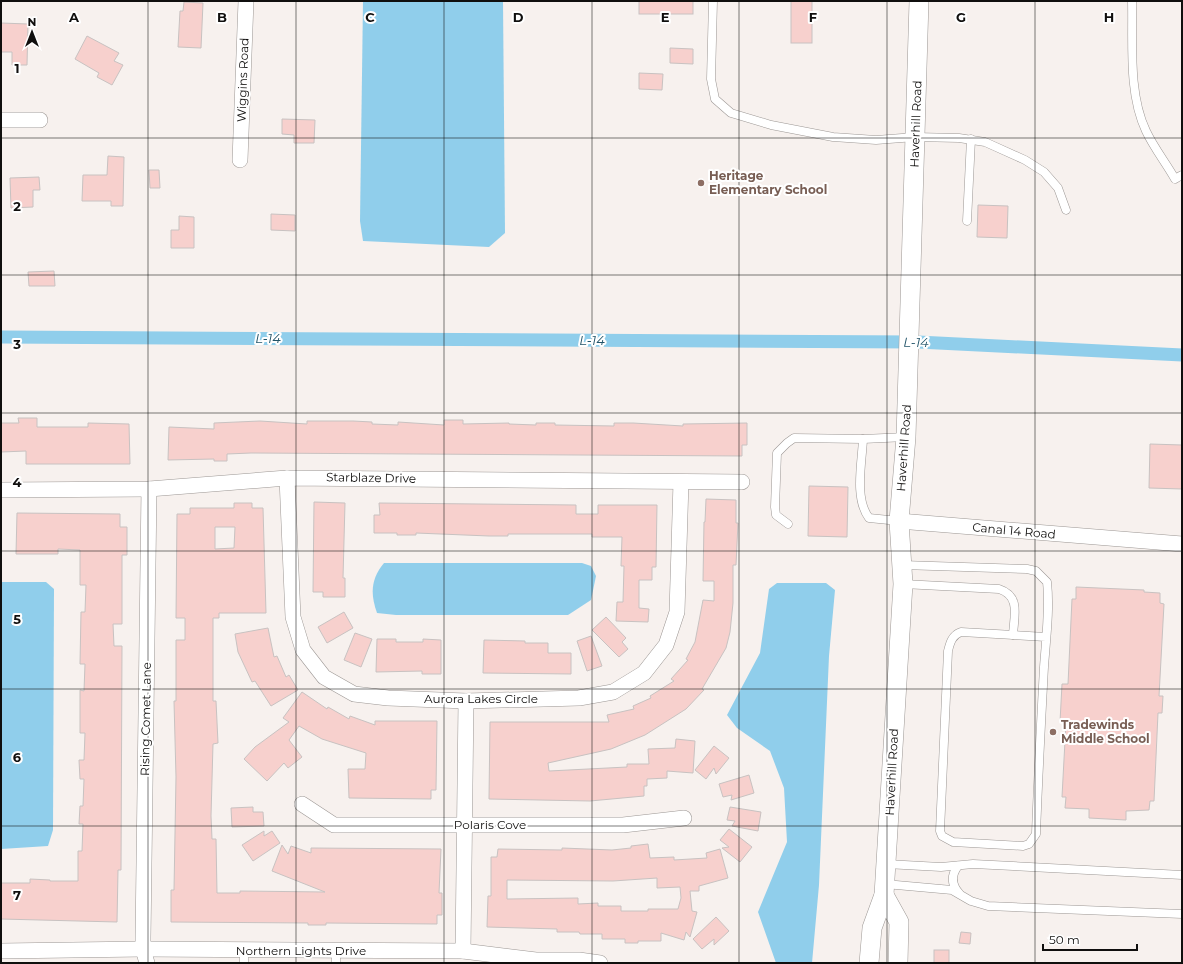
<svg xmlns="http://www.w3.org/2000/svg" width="1183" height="964" viewBox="0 0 1183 964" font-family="Montserrat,sans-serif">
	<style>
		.water { fill: #90ceeb }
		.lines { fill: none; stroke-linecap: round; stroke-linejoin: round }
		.canal { stroke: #90ceeb; stroke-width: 13 }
		.building { fill: #f7d0cd; stroke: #c8c2c1; fill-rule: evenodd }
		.service-casing { stroke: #9c9794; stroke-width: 9 }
		.minor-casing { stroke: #9c9794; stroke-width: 16 }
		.tertiary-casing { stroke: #9c9794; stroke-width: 20 }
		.service { stroke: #fff; stroke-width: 8 }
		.minor { stroke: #fff; stroke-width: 15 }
		.tertiary { stroke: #fff; stroke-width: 19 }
		.grid { fill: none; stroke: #100f0e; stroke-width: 1; stroke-opacity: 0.55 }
		.education-dot { fill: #8d6e63; stroke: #fff; stroke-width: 1.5 }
		.labels { text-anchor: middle; stroke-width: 4; stroke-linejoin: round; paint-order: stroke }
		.street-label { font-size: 12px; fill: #100f0e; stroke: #fff }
		.education-label { font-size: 12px; font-weight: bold; fill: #785e54; stroke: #fff; text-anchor: start }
		.water-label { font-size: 13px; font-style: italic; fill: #215368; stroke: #fff }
		.grid-label { font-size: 13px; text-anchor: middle; font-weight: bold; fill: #100f0e; stroke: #fff; stroke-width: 4; stroke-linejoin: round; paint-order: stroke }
	</style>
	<rect width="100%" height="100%" fill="#f7f1ee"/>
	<g class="water">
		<path d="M363,1H503L505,233L489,247L363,241L360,221Z"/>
		<path d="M384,563H582L591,566L596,576L591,600L568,615H396L377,613C370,593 371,579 384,563Z"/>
		<path d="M1,582H46L54,589L53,830L48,846L1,849Z"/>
		<path d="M777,583H826L835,590L829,656L819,885L812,963H776L758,912L787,842L784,788L770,751L737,728L727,715L760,653L769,589Z"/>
	</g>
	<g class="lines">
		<path class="canal" d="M1,337L918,342L1182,355"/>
	</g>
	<g class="building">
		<rect x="639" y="1" width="54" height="13"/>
		<rect x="791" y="1" width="21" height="42"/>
		<path d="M184,2L203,3L201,48L178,47L180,11H183Z"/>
		<path d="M1,23L28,24L27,65H12V52H1Z"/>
		<path d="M87,36L119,53L114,61L123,65L112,85L97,77L99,73L75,59Z"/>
		<path d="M670,48L693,49V64L670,63Z"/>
		<path d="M639,73L663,74L662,90L639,89Z"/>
		<path d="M282,119L315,120L314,143H294V135L282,134Z"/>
		<path d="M108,156L124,157L123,206H111V201H82L83,175H107Z"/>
		<path d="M149,170H159L160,188H150Z"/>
		<path d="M39,177L40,190H33V207L11,208L10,178Z"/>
		<path d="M978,205L1008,206L1007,238L977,237Z"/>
		<path d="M271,214L295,215V231L271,230Z"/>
		<path d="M179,216L194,217V248H171V230H179Z"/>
		<path d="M54,271L55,286H29L28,272Z"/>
		<path d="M18,418H37V427H88V423L129,424L130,464H26V451L1,452V423H19Z"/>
		<path d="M444,420H463V424L509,423V424L536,425V423H555V425L614,426V423H633L683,426V424L747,423V445H742V456L251,453L227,454V461H214V459L168,460L169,427L214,429V423L260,421L307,424V421H353L372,422V424L398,425V422L444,425Z"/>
		<path d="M1150,444L1182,445V489L1149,488Z"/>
		<path d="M809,486L848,487L847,537L808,536Z"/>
		<path d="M706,499L736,500V523H738L736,565H733V603L730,632L726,648L702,689L704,690L686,709L645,735L611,749L548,763L549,771L627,767V764H649L648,749L675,748L676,739L695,741L693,773L667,771V778L647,779V786H644V796L590,801L489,799L490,722H609L607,715L634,709L633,706L651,698L650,696L674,681L671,679L688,660L686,659L695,642L703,600L714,601V581H703L704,522H705Z"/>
		<path d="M314,502L345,503L343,578H345V597H323V592H313Z"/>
		<path d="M234,503H252V508H263L266,613H219V618H213V701H216L218,743L213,744L211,816L212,839H216L217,893H240V891L325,892L272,871L282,845L288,854L291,846L311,853V848L441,849L439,893H442V915H437V924L326,923V925H308V923L171,922V890H174L176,777L174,701H176V640H185V618H176L177,514H190V508H234ZM215,527H235L234,548L215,549Z"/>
		<path d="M379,503L576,505V514H598V505H657L656,567H652V580H639V608L649,609L648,622L616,621L617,602H623L624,566H621L622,537H592V534H508V536H489L416,533V535H397V533H374V515H380Z"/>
		<path d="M17,513L120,514V527H127V555H122V624H113L114,646H122L121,870H118L117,922L1,919V883H30V879L50,880V881H78V851H82L83,824H79L80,806H83L84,779H80L79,760H84L85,733H80V690L84,691L85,664H80L81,612H85L86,585H80V550L58,549V554H16Z"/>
		<path d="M1076,587L1144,590V592L1160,593V603L1164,604L1159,696H1163L1162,713H1158L1154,801H1150L1149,810L1126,811V820L1089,818V809L1065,808L1066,797H1062L1066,722H1060L1062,684H1068L1072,599H1076Z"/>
		<path d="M344,612L353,628L327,643L318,627Z"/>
		<path d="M606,617L626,638L622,642L628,649L619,657L592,630Z"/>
		<path d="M268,628L274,657L277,656L286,677L289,675L298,690L271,706L255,681L252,682L238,652L235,634Z"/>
		<path d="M355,633L372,639L361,667L344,660Z"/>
		<path d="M591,636L602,666L587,671L577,641Z"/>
		<path d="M377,639H396V642H423V639L441,640V674H422V671L376,672Z"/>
		<path d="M484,640L525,641V643H548V653H571V674L483,673Z"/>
		<path d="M302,692L327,709L328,707L349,719L350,716L375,725V721H437L436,790H431V799L349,798L348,769H365L366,753L322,739L299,726L289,740L302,757L288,768L284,763L267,781L244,759L255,747L289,722L283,718Z"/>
		<path d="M714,746L729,758L716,774L714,768L706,779L695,770Z"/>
		<path d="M749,775L754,793L731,800L732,795L723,797L719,784Z"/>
		<path d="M253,807V812H263L264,826L232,827L231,808Z"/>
		<path d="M730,807L761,812L758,831L732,826L735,821L727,820Z"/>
		<path d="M729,829L752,847L740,862L722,848L729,847L720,840Z"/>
		<path d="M264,831V836L272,831L280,843L253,861L242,845Z"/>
		<path d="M648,844L650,858L674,857V860L707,858L706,853L720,849L728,878L699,886V891H690L692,911L697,912L690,937L686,932L684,940L661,933V941H638V943H625V939H602V934H580L579,932H557V929L487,927L488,896H491V857H497L498,849L562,850V848L612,850L631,848V846ZM657,878V888L680,887L681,898L678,909H648V911H621V906H598V903L578,904V898L507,899V880L613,881Z"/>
		<path d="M716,917L729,931L714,945V939L702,949L693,939Z"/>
		<path d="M961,932L971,933L970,944L959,943Z"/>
		<rect x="934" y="950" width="15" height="13"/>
	</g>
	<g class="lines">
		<defs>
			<g id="service">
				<path d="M713,1L711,79L715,99L731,113L771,125L833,137L876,140L915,137L959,138L985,142L1025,160L1044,172L1058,188L1066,210"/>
				<path d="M1132,1C1133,43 1128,93 1146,131C1154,148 1166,163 1175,179L1182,175"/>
				<path d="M967,221L971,139"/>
				<path d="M863,439C862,463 854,498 869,518L899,521"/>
				<path d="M788,524L776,515L775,507L777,453L787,443L794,438L863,439L906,437"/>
				<path d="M902,565L1027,569L1036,571L1047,582C1050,609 1046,639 1044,667C1041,723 1038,778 1036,834L1029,844L1023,846L953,842L942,836L940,831L948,651C950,643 952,635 961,632L1046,637"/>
				<path d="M903,584L999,589C1021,596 1014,616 1013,635"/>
				<path d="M886,864L941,867L973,864L1182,875"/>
				<path d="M958,866C951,875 951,884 959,893"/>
				<path d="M885,884L952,890L971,901L988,906L1182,914"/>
				<path d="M244,951V963"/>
				<path d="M336,963V951"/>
			</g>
			<g id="minor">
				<path d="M1,120H40"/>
				<path d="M240,160L246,1"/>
				<path d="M287,478L293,617L303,650L324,677L354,694L388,698L466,701L579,698L613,692L644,673L666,645L677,612L681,482"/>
				<path d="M1,490L149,489L287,478L742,482"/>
				<path d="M899,521L1182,544"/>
				<path d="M302,804L334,825H623L684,818"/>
				<path d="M1,951L143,949L463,951L536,960H579L600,963"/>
				<path d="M463,951L466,701"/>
				<path d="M147,963L143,949V938L149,489"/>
			</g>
			<g id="tertiary">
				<path d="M884,895L899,922L898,963"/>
				<path d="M869,963L872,928L884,895L903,584L899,521L906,437L919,1"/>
			</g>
		</defs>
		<use href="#service" class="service-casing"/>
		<use href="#minor" class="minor-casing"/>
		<use href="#tertiary" class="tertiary-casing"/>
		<use href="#service" class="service"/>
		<use href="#minor" class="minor"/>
		<use href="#tertiary" class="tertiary"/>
	</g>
	<path class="grid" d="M148,1V963M296,1V963M444,1V963M592,1V963M739,1V963M887,1V963M1035,1V963M1,138H1182M1,275H1182M1,413H1182M1,551H1182M1,689H1182M1,826H1182"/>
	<g class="education-dot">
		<circle cx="701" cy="183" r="4"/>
		<circle cx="1053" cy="732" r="4"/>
	</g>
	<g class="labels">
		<g class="street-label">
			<text transform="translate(243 80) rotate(-88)" y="4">Wiggins Road</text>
			<text transform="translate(916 124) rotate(-88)" y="4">Haverhill Road</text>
			<text transform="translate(904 448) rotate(-86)" y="4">Haverhill Road</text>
			<text transform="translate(371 478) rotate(1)" y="4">Starblaze Drive</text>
			<text transform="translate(1014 531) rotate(5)" y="4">Canal 14 Road</text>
			<text x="481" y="703">Aurora Lakes Circle</text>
			<text transform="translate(146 719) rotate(-89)" y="4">Rising Comet Lane</text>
			<text transform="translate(892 772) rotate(-87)" y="4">Haverhill Road</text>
			<text x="490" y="829">Polaris Cove</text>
			<text x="301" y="955">Northern Lights Drive</text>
		</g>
		<g class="education-label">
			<text x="709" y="180">Heritage<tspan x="709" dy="14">Elementary School</tspan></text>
			<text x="1061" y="729">Tradewinds<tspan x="1061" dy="14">Middle School</tspan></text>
		</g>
		<g class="water-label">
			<text x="268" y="343">L-14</text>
			<text x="592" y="345">L-14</text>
			<text transform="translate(916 342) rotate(1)" y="5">L-14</text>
		</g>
	</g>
	<g class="grid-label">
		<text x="74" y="22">A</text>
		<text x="222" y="22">B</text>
		<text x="370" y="22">C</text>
		<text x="518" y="22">D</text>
		<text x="665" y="22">E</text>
		<text x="813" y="22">F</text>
		<text x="961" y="22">G</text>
		<text x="1109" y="22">H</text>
		<text x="17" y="73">1</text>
		<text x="17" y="211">2</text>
		<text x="17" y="349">3</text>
		<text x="17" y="487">4</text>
		<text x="17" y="624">5</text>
		<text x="17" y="762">6</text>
		<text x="17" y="900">7</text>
	</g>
	<rect width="1183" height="964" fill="none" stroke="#100f0e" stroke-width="4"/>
	<g transform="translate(32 32)" stroke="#ffffff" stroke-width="3" paint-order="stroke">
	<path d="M0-3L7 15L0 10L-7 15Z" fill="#100f0e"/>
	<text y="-6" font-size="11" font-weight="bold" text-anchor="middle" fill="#100f0e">N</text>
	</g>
	<path d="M1043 944v6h94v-6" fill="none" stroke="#100f0e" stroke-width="2"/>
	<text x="1049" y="944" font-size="12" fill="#100f0e" stroke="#ffffff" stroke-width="3" paint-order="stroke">50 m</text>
</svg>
